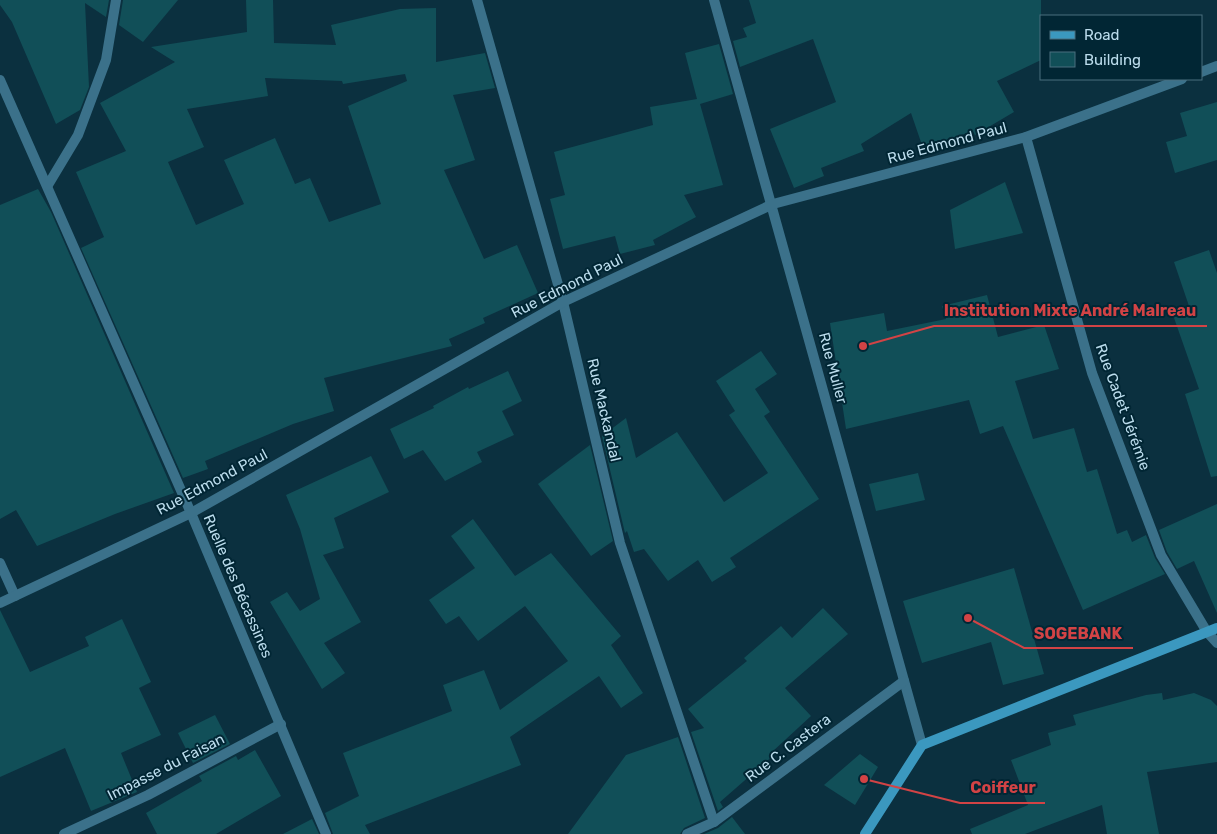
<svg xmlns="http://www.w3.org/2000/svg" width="1217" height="834" viewBox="0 0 1217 834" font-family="Rubik,sans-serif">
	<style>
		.building { fill: #114f58; fill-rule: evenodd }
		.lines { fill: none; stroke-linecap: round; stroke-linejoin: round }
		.lane { stroke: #3b718a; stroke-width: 10 }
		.street { stroke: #3b718a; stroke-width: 10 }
		.secondary { stroke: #3b98bf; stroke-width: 10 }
		.labels { text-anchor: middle; stroke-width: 4; stroke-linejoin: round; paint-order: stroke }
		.street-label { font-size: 15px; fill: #bbdcec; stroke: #012634 }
		.leader { fill: none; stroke: #d24345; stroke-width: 2 }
		.callout-dot { fill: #d24345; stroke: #012634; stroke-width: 2 }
		.callout-label { font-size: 16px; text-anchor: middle; font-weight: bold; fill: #d24345; stroke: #012634; stroke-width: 4; stroke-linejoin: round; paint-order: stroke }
	</style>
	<rect width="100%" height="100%" fill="#0b303f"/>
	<g class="building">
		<path d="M0,0H109L106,17L85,3L89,87L80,110L56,124L12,22L0,5Z"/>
		<path d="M123,0H178L143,42L119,25Z"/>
		<path d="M246,0H273L274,43L336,45L331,25L400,9L436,8V62L485,53L495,88L453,95L475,160L444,170L484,259L517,245L538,293L483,318L485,323L449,339L452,346L324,378L334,411L293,424L205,461L208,469L183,478L81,248L104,237L76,172L126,151L100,103L175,62L151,47L247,32ZM405,74L407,81L348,106L381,204L329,222L310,178L295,184L275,138L224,160L244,204L196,225L168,162L204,147L187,109L268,96L265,78L342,81L343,84Z"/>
		<path d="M749,0H1041V60L997,81L1014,112L975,135L973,131L923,148L911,113L861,144L864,151L821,168L824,176L794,188L770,129L836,102L813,39L740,67L733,41L747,37L743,28L756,23Z"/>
		<path d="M719,44L733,94L700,104L723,185L684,195L696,217L653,240L655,245L620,254L615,236L563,249L550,199L565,195L554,152L653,125L650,107L697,99L685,53Z"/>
		<path d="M1217,102V160L1175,173L1166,142L1187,136L1180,113Z"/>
		<path d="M1005,182L1023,233L955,249L950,210Z"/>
		<path d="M38,189L51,212L174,493L115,514L37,546L16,510L0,519V205Z"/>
		<path d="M1209,250L1217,273V476L1211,477L1185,394L1199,389L1173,315L1190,309L1174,262Z"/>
		<path d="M987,295L998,337L1044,325L1059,369L1015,381L1033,439L1074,428L1087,472L1097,469L1117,534L1127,530L1132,542L1146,535L1155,558L1165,574L1083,610L1003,426L980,434L969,400L846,429L830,323L884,313L887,331L946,319L942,306Z"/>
		<path d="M761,351L777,374L755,389L770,412L764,416L819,499L730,558L736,567L712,582L698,560L668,581L644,549L634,552L627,531L625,533L602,436L626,418L636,458L677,432L724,502L768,473L729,415L735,411L716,381Z"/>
		<path d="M508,371L522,401L502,411L514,435L477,452L482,462L445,481L423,450L404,459L390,429L434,408L433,406L468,387L469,389Z"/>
		<path d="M590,445L613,541L591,556L538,484Z"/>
		<path d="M371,456L389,492L334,518L344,548L323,555L361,622L324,643L345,673L322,689L270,602L287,592L300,611L320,599L300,529L286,495Z"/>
		<path d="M918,473L925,500L876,511L869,484Z"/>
		<path d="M1217,504V613L1194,561L1177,569L1167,552L1159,530Z"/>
		<path d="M473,519L515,576L551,553L621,636L611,645L643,693L621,708L599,676L510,737L521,765L365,825L370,834H333L325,813L359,796L343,753L452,711L443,685L484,670L500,710L568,661L525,606L478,641L459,616L446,624L429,600L475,568L451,536Z"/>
		<path d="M1014,568L1044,674L1003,685L991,642L922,663L903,601Z"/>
		<path d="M823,608L848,634L785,688L811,716L772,752L775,754L720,802L723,807L718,811L691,732L704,728L688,709L747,661L744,658L781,626L792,638Z"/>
		<path d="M0,610L30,672L89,646L85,637L122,619L151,682L139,688L161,735L121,753L137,792L91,811L65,748L0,777Z"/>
		<path d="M1162,693L1163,700L1194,693L1211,700L1217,706V762L1147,772L1159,834H1107L1102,805L1025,834H972L970,829L1028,805L1011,760L1051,745L1048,733L1076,725L1073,715L1146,695Z"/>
		<path d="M215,715L230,744L193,763L178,733Z"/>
		<path d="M678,737L705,818L684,828L680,834H568L626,755Z"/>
		<path d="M255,750L281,796L216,834H157L146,813L202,781L199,776L236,756L238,760Z"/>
		<path d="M860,754L878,767L855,805L824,785Z"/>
		<path d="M732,817L745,834H704L718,828Z"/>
		<path d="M312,819L319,834H283Z"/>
	</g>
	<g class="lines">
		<path class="lane" d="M64,834L148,795L281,724"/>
		<g class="street">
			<path d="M477,0L563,302L620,543L714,822"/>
			<path d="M714,0L922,745"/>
			<path d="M1201,72L1217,66"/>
			<path d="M0,80L191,513L326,834"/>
			<path d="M1026,137L1092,373L1161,555L1207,632L1217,643"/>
			<path d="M48,185L78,135L106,60L116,0"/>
			<path d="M0,563L15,596"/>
			<path d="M0,603L191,513L563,302L773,204L1026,137L1182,79"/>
			<path d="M687,834L714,822L904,681"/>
		</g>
		<path class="secondary" d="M865,834L922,745L1217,628"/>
	</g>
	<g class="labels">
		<g class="street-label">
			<text transform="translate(947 143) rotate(-15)" y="5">Rue Edmond Paul</text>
			<text transform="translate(567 286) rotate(-27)" y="5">Rue Edmond Paul</text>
			<text transform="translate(833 368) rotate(75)" y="5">Rue Muller</text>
			<text transform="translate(1123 407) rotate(70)" y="5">Rue Cadet Jérémie</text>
			<text transform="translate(604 410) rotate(77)" y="5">Rue Mackandal</text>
			<text transform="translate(212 482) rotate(-28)" y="5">Rue Edmond Paul</text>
			<text transform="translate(238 586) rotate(67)" y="5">Ruelle des Bécassines</text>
			<text transform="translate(788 748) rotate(-37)" y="5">Rue C. Castera</text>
			<text transform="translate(166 767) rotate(-27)" y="5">Impasse du Faisan</text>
		</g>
	</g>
	<path class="leader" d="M863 346L934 326H1207M968 618L1024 648H1133M864 779L960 803H1045"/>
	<g class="callout-dot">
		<circle cx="863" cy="346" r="5"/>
		<circle cx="968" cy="618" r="5"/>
		<circle cx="864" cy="779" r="5"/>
	</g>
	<g class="callout-label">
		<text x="1070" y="316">Institution Mixte André Malreau</text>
		<text x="1078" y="639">SOGEBANK</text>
		<text x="1003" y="793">Coiffeur</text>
	</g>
	<rect x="1040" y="15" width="162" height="65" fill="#012634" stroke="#4b6f7e"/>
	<rect x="1050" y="31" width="25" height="8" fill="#3b98bf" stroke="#4b6f7e"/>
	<text x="1084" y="40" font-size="15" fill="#bbdcec">Road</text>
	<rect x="1050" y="52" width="25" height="15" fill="#114f58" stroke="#4b6f7e"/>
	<text x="1084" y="65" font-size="15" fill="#bbdcec">Building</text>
</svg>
